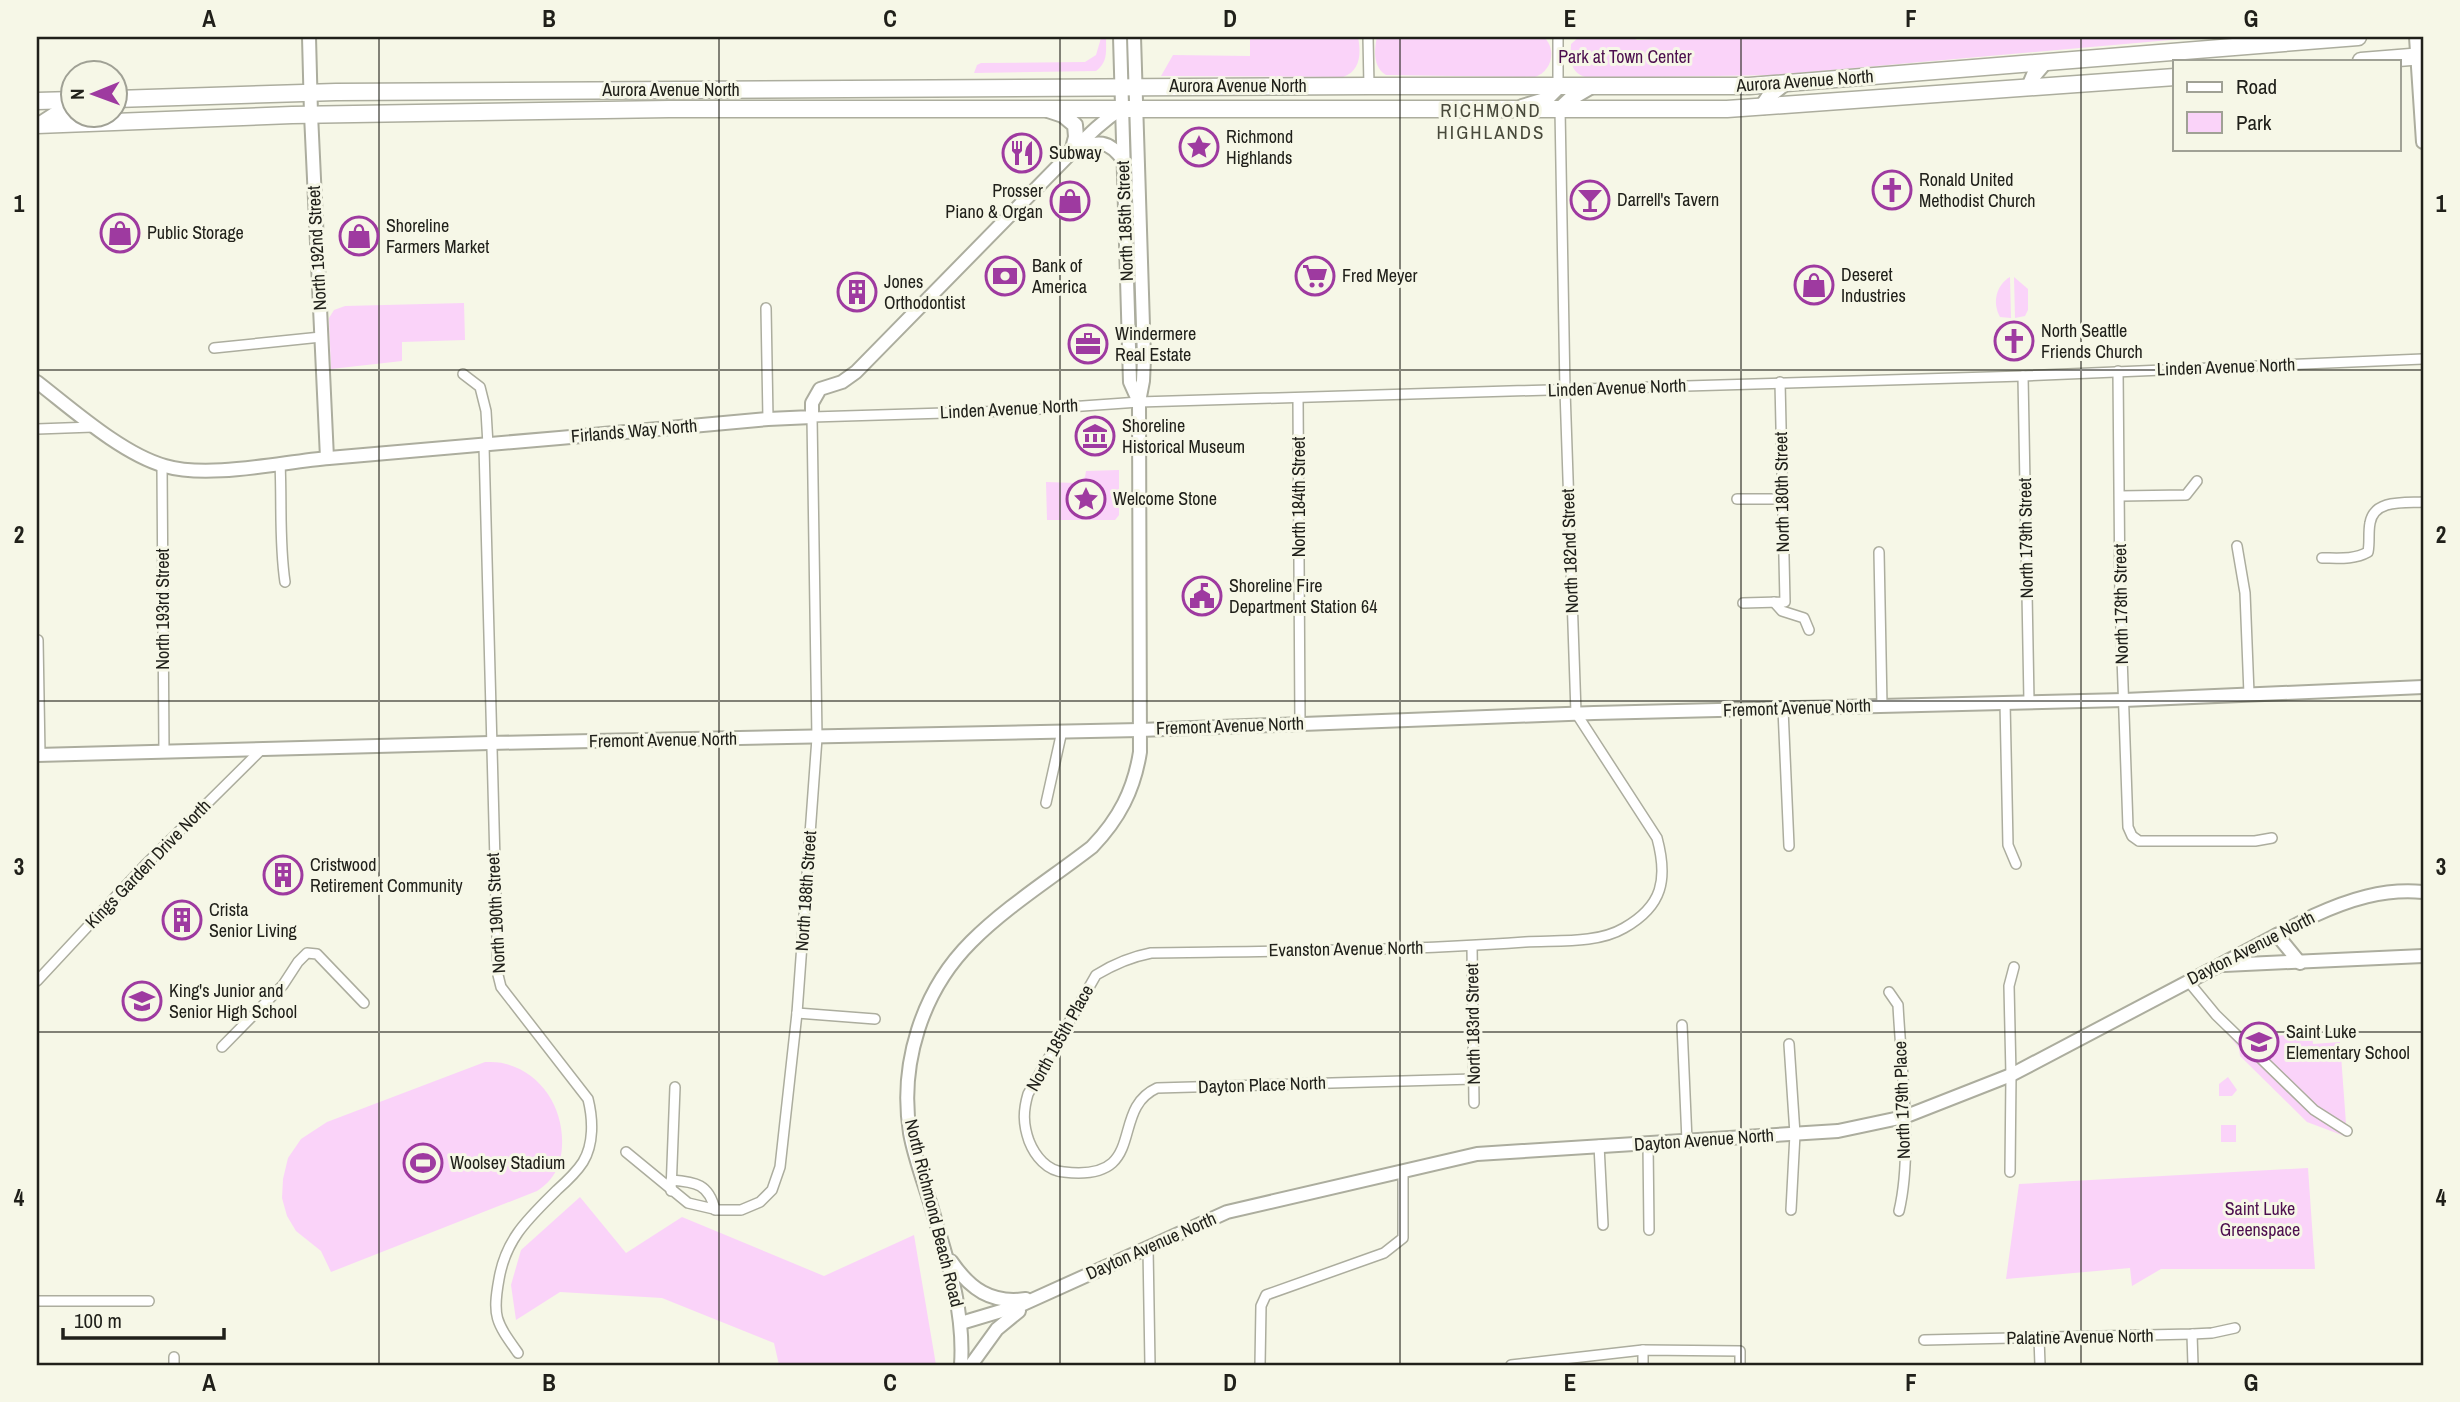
<svg xmlns="http://www.w3.org/2000/svg" width="2460" height="1402" viewBox="0 0 2460 1402" font-family="'Archivo Narrow',sans-serif">
	<style>
		.green { fill: #fad3f9 }
		.lines { fill: none; stroke-linecap: round; stroke-linejoin: round }
		.street-casing { stroke: #acad9e; stroke-width: 12 }
		.secondary-casing { stroke: #acad9e; stroke-width: 16 }
		.primary-casing { stroke: #acad9e; stroke-width: 18 }
		.highway-casing { stroke: #acad9e; stroke-width: 19 }
		.street { stroke: #fff; stroke-width: 9 }
		.secondary { stroke: #fff; stroke-width: 12 }
		.primary { stroke: #fff; stroke-width: 14 }
		.highway { stroke: #fff; stroke-width: 16 }
		.grid { fill: none; stroke: #20201a; stroke-width: 2; stroke-opacity: 0.55 }
		.labels { text-anchor: middle; stroke-width: 6; stroke-linejoin: round; paint-order: stroke }
		.park-label { font-size: 18px; fill: #4c0e4e; stroke: #f6f7e7 }
		.street-label { font-size: 18px; fill: #20201a; stroke: #f6f7e7 }
		.poi-label { font-size: 18px; fill: #20201a; stroke: #f6f7e7; text-anchor: start }
		.neighbourhood-label { font-size: 19px; letter-spacing: 2px; fill: #48493b; stroke: #f6f7e7 }
		.neatline { fill: none; stroke: #20201a; stroke-width: 2.5 }
		.grid-label { font-size: 23px; text-anchor: middle; font-weight: bold; fill: #20201a }
	</style>
	<rect width="100%" height="100%" fill="#f6f7e7"/>
	<g class="green">
		<path d="M1250,37H1358C1361,53 1361,71 1343,77L1161,76L1173,55L1250,56Z"/>
		<path d="M1377,37H1544C1557,50 1552,71 1535,77L1386,75C1373,67 1374,51 1377,37Z"/>
		<path d="M1579,37H1631L1637,40L1692,37H2204L1774,75L1589,78C1570,74 1570,61 1571,44Z"/>
		<path d="M1101,38H1106C1106,52 1108,62 1096,71L974,73L977,65L981,63L1085,62L1096,55Z"/>
		<path d="M2010,277L2011,318L2000,317C1992,303 1996,285 2010,277Z"/>
		<path d="M2014,277L2028,289V310L2025,316L2015,318Z"/>
		<path d="M464,303L465,340L402,342V361L331,369L329,318L334,310L345,306Z"/>
		<path d="M1119,470V515L1115,520H1047L1046,482L1076,483L1085,477L1086,471Z"/>
		<path d="M2227,1021L2243,1034L2244,1027L2273,1026L2274,1036L2312,1033L2313,1044L2340,1042L2347,1137L2307,1122L2240,1056L2239,1048L2222,1027Z"/>
		<path d="M485,1062C492,1062 500,1062 506,1064C543,1074 564,1110 562,1146C561,1166 554,1180 537,1191L331,1272L321,1251L296,1231L287,1216L282,1198L283,1179L288,1158L301,1139L327,1122Z"/>
		<path d="M2228,1077L2237,1090L2232,1096H2219V1084Z"/>
		<rect x="2221" y="1125" width="15" height="17"/>
		<path d="M2308,1168L2315,1269H2161L2132,1286L2130,1268L2006,1279L2019,1184Z"/>
		<path d="M580,1197L626,1253L682,1217L824,1276L914,1235L936,1365H779L774,1343L662,1298L560,1292L516,1320L511,1285L521,1250Z"/>
	</g>
	<g class="lines">
		<defs>
			<g id="street">
				<path d="M1368,37L1369,86"/>
				<path d="M1558,87V37"/>
				<path d="M766,308L768,419"/>
				<path d="M214,348L321,337"/>
				<path d="M2118,371L2120,600L2128,827L2132,836L2139,841H2255L2272,838"/>
				<path d="M463,374L480,387L486,411L488,445"/>
				<path d="M2023,376L2029,701"/>
				<path d="M1298,398L1300,723"/>
				<path d="M37,429L93,427"/>
				<path d="M484,446L498,975L501,987L588,1099C593,1119 594,1144 583,1162C576,1173 566,1182 557,1190C529,1218 506,1238 499,1279C492,1317 496,1322 518,1353"/>
				<path d="M280,463C282,503 279,542 285,582"/>
				<path d="M162,466L164,752"/>
				<path d="M2120,496L2186,495L2197,481"/>
				<path d="M1737,499H1782"/>
				<path d="M2237,546L2245,593L2249,694"/>
				<path d="M1879,552L1882,706"/>
				<path d="M2322,558C2337,558 2354,560 2368,552C2370,542 2368,533 2370,523C2374,499 2405,503 2423,502"/>
				<path d="M1774,602L1782,611L1804,618L1809,630"/>
				<path d="M1743,603L1785,602L1780,382"/>
				<path d="M38,640L40,755"/>
				<path d="M2005,702L2008,845L2016,864"/>
				<path d="M1783,709L1789,846"/>
				<path d="M1046,803L1062,731"/>
				<path d="M1472,946L1474,1103"/>
				<path d="M37,981L145,865L262,749"/>
				<path d="M2188,981L2216,1015L2314,1110L2347,1131"/>
				<path d="M1889,992L1898,1005C1901,1066 1913,1153 1899,1211"/>
				<path d="M797,1013L875,1019"/>
				<path d="M1682,1025L1687,1141"/>
				<path d="M1789,1044L1795,1134L1791,1210"/>
				<path d="M222,1047L283,985L298,962L307,953L317,954L364,1003"/>
				<path d="M1474,1079L1157,1088C1108,1110 1150,1182 1064,1172C1047,1171 1035,1156 1029,1141C1023,1124 1023,1111 1028,1094L1096,975C1114,964 1130,957 1151,953C1276,951 1401,951 1525,942C1556,940 1597,944 1624,928C1663,906 1668,879 1657,838L1576,713L1565,390L1560,109"/>
				<path d="M1648,1144L1649,1230"/>
				<path d="M1599,1145L1603,1225"/>
				<path d="M626,1152L688,1203L718,1210H741L760,1202L772,1190L780,1167L797,1013L817,738L812,417L1011,411L1139,402L2023,376L2423,359"/>
				<path d="M2010,1172L2011,1075L2009,986L2014,967"/>
				<path d="M671,1180C696,1182 709,1184 715,1210"/>
				<path d="M671,1191L675,1087"/>
				<path d="M1148,1248L1150,1365"/>
				<path d="M37,1301H149"/>
				<path d="M2192,1334L2193,1365"/>
				<path d="M2039,1338L2040,1365"/>
				<path d="M1924,1340L2192,1334L2212,1333L2235,1328"/>
				<path d="M1643,1350V1365"/>
				<path d="M174,1357V1365"/>
				<path d="M1260,1365L1261,1306L1266,1295L1384,1253L1403,1238V1173"/>
				<path d="M1511,1365L1643,1350L1740,1351V1365"/>
			</g>
			<g id="secondary">
				<path d="M309,37L311,114L327,458"/>
				<path d="M1120,37L1130,382L1139,402"/>
				<path d="M2416,37L2423,142"/>
				<path d="M1076,150C1097,140 1109,140 1123,160"/>
				<path d="M37,382C72,409 122,454 165,466C209,479 281,462 329,458C475,445 622,433 768,419L812,417V403L820,389L842,382L856,372L1066,158C1084,140 1099,123 1121,109"/>
				<path d="M37,755L490,743L1140,730L1594,713L2124,700L2423,687"/>
				<path d="M2277,935L2300,963"/>
				<path d="M2224,965L2423,956"/>
				<path d="M951,1261C970,1289 991,1304 1026,1299"/>
				<path d="M961,1323L1021,1305L1227,1212L1477,1154L1838,1131L1904,1117L2011,1075L2313,916C2348,900 2384,888 2423,892"/>
				<path d="M961,1365C965,1307 945,1254 929,1199C922,1177 914,1155 910,1133C899,1064 922,991 971,942C1007,906 1052,878 1092,847C1119,819 1134,790 1140,752L1139,402L1143,381L1144,358L1134,37"/>
				<path d="M971,1365L997,1329L1019,1311"/>
			</g>
			<g id="primary">
				<path d="M2029,87L2034,75L2045,62"/>
				<path d="M1522,107L1545,100L1558,87"/>
				<path d="M1762,107L1770,95L1785,83"/>
				<path d="M1560,109L1573,97L1590,87"/>
				<path d="M1048,110L1063,115L1075,125L1076,137L1072,152"/>
				<path d="M39,125L56,114L74,113"/>
			</g>
			<g id="highway">
				<path d="M2361,61L2423,56"/>
				<path d="M116,99L336,92L1369,86H1749L2358,37"/>
				<path d="M37,101L74,100"/>
				<path d="M37,125L292,115L669,109H1727L2175,77"/>
			</g>
		</defs>
		<use href="#street" class="street-casing"/>
		<use href="#secondary" class="secondary-casing"/>
		<use href="#primary" class="primary-casing"/>
		<use href="#highway" class="highway-casing"/>
		<use href="#street" class="street"/>
		<use href="#secondary" class="secondary"/>
		<use href="#primary" class="primary"/>
		<use href="#highway" class="highway"/>
	</g>
	<path class="grid" d="M379,37V1365M719,37V1365M1060,37V1365M1400,37V1365M1741,37V1365M2081,37V1365M37,370H2423M37,701H2423M37,1032H2423"/>
	<defs>
		<symbol id="sight-ring" viewBox="-11 -11 22 22"><circle r="9.5" fill="#f6f7e7" stroke="#9e3aa0" stroke-width="1.5"/><path d="M0-6L1.8-2.2L6-1.7L2.9 1.2L3.7 5.4L0 3.3L-3.7 5.4L-2.9 1.2L-6-1.7L-1.8-2.2Z" fill="#9e3aa0"/></symbol>
		<symbol id="restaurant-ring" viewBox="-11 -11 22 22"><circle r="9.5" fill="#f6f7e7" stroke="#9e3aa0" stroke-width="1.5"/><path d="M-5-6h1v4h1v-4h1v4h1v-4h1v5L-1.5 .5V6h-2V.5L-5-1ZM5-6V6H3V1.5H1.5Q1.5-4 5-6Z" fill="#9e3aa0"/></symbol>
		<symbol id="church-ring" viewBox="-11 -11 22 22"><circle r="9.5" fill="#f6f7e7" stroke="#9e3aa0" stroke-width="1.5"/><path d="M-1.2-6h2.4v3.5h3.3v2.4h-3.3V6h-2.4V-.1h-3.3v-2.4h3.3Z" fill="#9e3aa0"/></symbol>
		<symbol id="bar-ring" viewBox="-11 -11 22 22"><circle r="9.5" fill="#f6f7e7" stroke="#9e3aa0" stroke-width="1.5"/><path d="M-6-5H6L.8 .8V4.5H3.5V6h-7V4.5H-.8V.8Z" fill="#9e3aa0"/></symbol>
		<symbol id="shop-ring" viewBox="-11 -11 22 22"><circle r="9.5" fill="#f6f7e7" stroke="#9e3aa0" stroke-width="1.5"/><path d="M-5-2.5h2.3a2.7 3.5 0 0 1 5.4 0H5L5.5 6h-11ZM-1.5-2.5h3a1.5 2.3 0 0 0-3 0Z" fill="#9e3aa0"/></symbol>
		<symbol id="bank-ring" viewBox="-11 -11 22 22"><circle r="9.5" fill="#f6f7e7" stroke="#9e3aa0" stroke-width="1.5"/><path d="M-6-4H6V4H-6ZM0-2.3a2.3 2.3 0 1 0 0 4.6a2.3 2.3 0 1 0 0-4.6Z" fill="#9e3aa0"/></symbol>
		<symbol id="supermarket-ring" viewBox="-11 -11 22 22"><circle r="9.5" fill="#f6f7e7" stroke="#9e3aa0" stroke-width="1.5"/><path d="M-6-5.5h2.5l.6 2H6L4.5 2H-2.5L-4.4-4H-6ZM-1.5 3.2a1.3 1.3 0 1 0 .1 0ZM3 3.2a1.3 1.3 0 1 0 .1 0Z" fill="#9e3aa0"/></symbol>
		<symbol id="building-ring" viewBox="-11 -11 22 22"><circle r="9.5" fill="#f6f7e7" stroke="#9e3aa0" stroke-width="1.5"/><path d="M-4-6H4V6H1V3H-1V6H-4ZM-2.5-4.3h1.7v1.8h-1.7ZM.8-4.3h1.7v1.8H.8ZM-2.5-1h1.7V.8h-1.7ZM.8-1h1.7V.8H.8Z" fill="#9e3aa0"/></symbol>
		<symbol id="office-ring" viewBox="-11 -11 22 22"><circle r="9.5" fill="#f6f7e7" stroke="#9e3aa0" stroke-width="1.5"/><path d="M-6-3h4V-5.5h4V-3h4V5H-6ZM-1-4.5V-3h2v-1.5ZM-6 0V1H6V0Z" fill="#9e3aa0"/></symbol>
		<symbol id="museum-ring" viewBox="-11 -11 22 22"><circle r="9.5" fill="#f6f7e7" stroke="#9e3aa0" stroke-width="1.5"/><path d="M0-6L6-3V-2H-6V-3ZM-5-1h2V3h-2ZM-1-1h2V3h-2ZM3-1h2V3H3ZM-6 4H6V6H-6Z" fill="#9e3aa0"/></symbol>
		<symbol id="civic-ring" viewBox="-11 -11 22 22"><circle r="9.5" fill="#f6f7e7" stroke="#9e3aa0" stroke-width="1.5"/><path d="M-.6-6.5H3V-4.5H.6V-3L4-1V1h2V6H-6V1h2V-1L-.6-3ZM-1.2 2.5V6h2.4V2.5Z" fill="#9e3aa0"/></symbol>
		<symbol id="school-ring" viewBox="-11 -11 22 22"><circle r="9.5" fill="#f6f7e7" stroke="#9e3aa0" stroke-width="1.5"/><path d="M0-5L7-2L0 1L-7-2ZM-4 1L0 2.5L4 1V4Q0 6-4 4Z" fill="#9e3aa0"/></symbol>
		<symbol id="stadium-ring" viewBox="-11 -11 22 22"><circle r="9.5" fill="#f6f7e7" stroke="#9e3aa0" stroke-width="1.5"/><path d="M0-5a6.5 5 0 1 0 0 10a6.5 5 0 1 0 0-10ZM-3.5-1.8h7v3.6h-7Z" fill="#9e3aa0"/></symbol>
	</defs>
	<g fill-rule="evenodd">
		<use href="#sight-ring" x="1177" y="125" width="44" height="44"/>
		<use href="#restaurant-ring" x="1000" y="131" width="44" height="44"/>
		<use href="#church-ring" x="1870" y="168" width="44" height="44"/>
		<use href="#bar-ring" x="1568" y="178" width="44" height="44"/>
		<use href="#shop-ring" x="1048" y="179" width="44" height="44"/>
		<use href="#shop-ring" x="98" y="211" width="44" height="44"/>
		<use href="#shop-ring" x="337" y="214" width="44" height="44"/>
		<use href="#bank-ring" x="983" y="254" width="44" height="44"/>
		<use href="#supermarket-ring" x="1293" y="254" width="44" height="44"/>
		<use href="#shop-ring" x="1792" y="263" width="44" height="44"/>
		<use href="#building-ring" x="835" y="270" width="44" height="44"/>
		<use href="#church-ring" x="1992" y="319" width="44" height="44"/>
		<use href="#office-ring" x="1066" y="322" width="44" height="44"/>
		<use href="#museum-ring" x="1073" y="414" width="44" height="44"/>
		<use href="#sight-ring" x="1064" y="477" width="44" height="44"/>
		<use href="#civic-ring" x="1180" y="574" width="44" height="44"/>
		<use href="#building-ring" x="261" y="853" width="44" height="44"/>
		<use href="#building-ring" x="160" y="898" width="44" height="44"/>
		<use href="#school-ring" x="120" y="979" width="44" height="44"/>
		<use href="#school-ring" x="2237" y="1020" width="44" height="44"/>
		<use href="#stadium-ring" x="401" y="1141" width="44" height="44"/>
	</g>
	<g class="labels">
		<g class="park-label">
			<text x="1625" y="63">Park at Town Center</text>
			<text x="2260" y="1215">Saint Luke<tspan x="2260" dy="21">Greenspace</tspan></text>
		</g>
		<g class="street-label">
			<text transform="translate(1805 81) rotate(-4)" y="6">Aurora Avenue North</text>
			<text x="1238" y="92">Aurora Avenue North</text>
			<text x="671" y="96">Aurora Avenue North</text>
			<text transform="translate(1125 221) rotate(-92)" y="6">North 185th Street</text>
			<text transform="translate(317 248) rotate(-93)" y="6">North 192nd Street</text>
			<text transform="translate(2226 367) rotate(-2)" y="6">Linden Avenue North</text>
			<text transform="translate(1617 388) rotate(-2)" y="6">Linden Avenue North</text>
			<text transform="translate(1009 409) rotate(-3)" y="6">Linden Avenue North</text>
			<text transform="translate(634 431) rotate(-5)" y="6">Firlands Way North</text>
			<text transform="translate(1782 492) rotate(-91)" y="6">North 180th Street</text>
			<text transform="translate(1299 497) rotate(-90)" y="6">North 184th Street</text>
			<text transform="translate(2026 538) rotate(-91)" y="6">North 179th Street</text>
			<text transform="translate(1570 551) rotate(-92)" y="6">North 182nd Street</text>
			<text transform="translate(2121 604) rotate(-91)" y="6">North 178th Street</text>
			<text transform="translate(163 609) rotate(-90)" y="6">North 193rd Street</text>
			<text transform="translate(1797 708) rotate(-2)" y="6">Fremont Avenue North</text>
			<text transform="translate(1230 726) rotate(-2)" y="6">Fremont Avenue North</text>
			<text transform="translate(663 740) rotate(-1)" y="6">Fremont Avenue North</text>
			<text transform="translate(148 864) rotate(-46)" y="6">Kings Garden Drive North</text>
			<text transform="translate(806 891) rotate(-86)" y="6">North 188th Street</text>
			<text transform="translate(496 913) rotate(-93)" y="6">North 190th Street</text>
			<text transform="translate(2251 948) rotate(-27)" y="6">Dayton Avenue North</text>
			<text transform="translate(1346 949) rotate(-1)" y="6">Evanston Avenue North</text>
			<text transform="translate(1473 1024) rotate(-91)" y="6">North 183rd Street</text>
			<text transform="translate(1060 1038) rotate(-61)" y="6">North 185th Place</text>
			<text transform="translate(1262 1085) rotate(-2)" y="6">Dayton Place North</text>
			<text transform="translate(1902 1100) rotate(-92)" y="6">North 179th Place</text>
			<text transform="translate(1704 1140) rotate(-4)" y="6">Dayton Avenue North</text>
			<text transform="translate(934 1213) rotate(76)" y="6">North Richmond Beach Road</text>
			<text transform="translate(1151 1246) rotate(-24)" y="6">Dayton Avenue North</text>
			<text transform="translate(2080 1337) rotate(-1)" y="6">Palatine Avenue North</text>
		</g>
		<g class="poi-label">
			<text x="1226" y="143">Richmond<tspan x="1226" dy="21">Highlands</tspan></text>
			<text x="1049" y="159">Subway</text>
			<text x="1919" y="186">Ronald United<tspan x="1919" dy="21">Methodist Church</tspan></text>
			<text x="1043" y="197" text-anchor="end">Prosser<tspan x="1043" dy="21">Piano &amp; Organ</tspan></text>
			<text x="1617" y="206">Darrell's Tavern</text>
			<text x="386" y="232">Shoreline<tspan x="386" dy="21">Farmers Market</tspan></text>
			<text x="147" y="239">Public Storage</text>
			<text x="1032" y="272">Bank of<tspan x="1032" dy="21">America</tspan></text>
			<text x="1841" y="281">Deseret<tspan x="1841" dy="21">Industries</tspan></text>
			<text x="1342" y="282">Fred Meyer</text>
			<text x="884" y="288">Jones<tspan x="884" dy="21">Orthodontist</tspan></text>
			<text x="2041" y="337">North Seattle<tspan x="2041" dy="21">Friends Church</tspan></text>
			<text x="1115" y="340">Windermere<tspan x="1115" dy="21">Real Estate</tspan></text>
			<text x="1122" y="432">Shoreline<tspan x="1122" dy="21">Historical Museum</tspan></text>
			<text x="1113" y="505">Welcome Stone</text>
			<text x="1229" y="592">Shoreline Fire<tspan x="1229" dy="21">Department Station 64</tspan></text>
			<text x="310" y="871">Cristwood<tspan x="310" dy="21">Retirement Community</tspan></text>
			<text x="209" y="916">Crista<tspan x="209" dy="21">Senior Living</tspan></text>
			<text x="169" y="997">King's Junior and<tspan x="169" dy="21">Senior High School</tspan></text>
			<text x="2286" y="1038">Saint Luke<tspan x="2286" dy="21">Elementary School</tspan></text>
			<text x="450" y="1169">Woolsey Stadium</text>
		</g>
		<g class="neighbourhood-label">
			<text x="1491" y="117">RICHMOND<tspan x="1491" dy="22">HIGHLANDS</tspan></text>
		</g>
	</g>
	<rect width="2460" height="1402" fill="none" stroke="#f6f7e7" stroke-width="77"/>
	<rect x="2173" y="60" width="228" height="91" fill="#f6f7e7" stroke="#a0a195" stroke-width="2"/>
	<rect x="2187" y="82" width="35" height="10" fill="#ffffff" stroke="#a0a195" stroke-width="2"/>
	<text x="2236" y="94" font-size="21" fill="#20201a">Road</text>
	<rect x="2187" y="112" width="35" height="21" fill="#fad3f9" stroke="#a0a195" stroke-width="2"/>
	<text x="2236" y="130" font-size="21" fill="#20201a">Park</text>
	<g transform="translate(94 94) rotate(269)"><circle r="33" fill="#f6f7e7" stroke="#a0a195" stroke-width="2"/>
	<path d="M0-5L12 26L0 18L-12 26Z" fill="#9e3aa0"/>
	<text y="-10" font-size="19" font-weight="bold" text-anchor="middle" fill="#20201a">N</text>
	</g>
	<path d="M63 1328v10h161v-10" fill="none" stroke="#20201a" stroke-width="3.5"/>
	<text x="74" y="1328" font-size="21" fill="#20201a" stroke="#f6f7e7" stroke-width="5" paint-order="stroke">100 m</text>
	<rect x="38" y="38" width="2384" height="1326" class="neatline"/>
	<g class="grid-label">
		<text x="209" y="27">A</text>
		<text x="549" y="27">B</text>
		<text x="890" y="27">C</text>
		<text x="1230" y="27">D</text>
		<text x="1570" y="27">E</text>
		<text x="1911" y="27">F</text>
		<text x="2251" y="27">G</text>
		<text x="19" y="212">1</text>
		<text x="2441" y="212">1</text>
		<text x="19" y="543">2</text>
		<text x="2441" y="543">2</text>
		<text x="19" y="875">3</text>
		<text x="2441" y="875">3</text>
		<text x="19" y="1206">4</text>
		<text x="2441" y="1206">4</text>
		<text x="209" y="1391">A</text>
		<text x="549" y="1391">B</text>
		<text x="890" y="1391">C</text>
		<text x="1230" y="1391">D</text>
		<text x="1570" y="1391">E</text>
		<text x="1911" y="1391">F</text>
		<text x="2251" y="1391">G</text>
	</g>
</svg>
